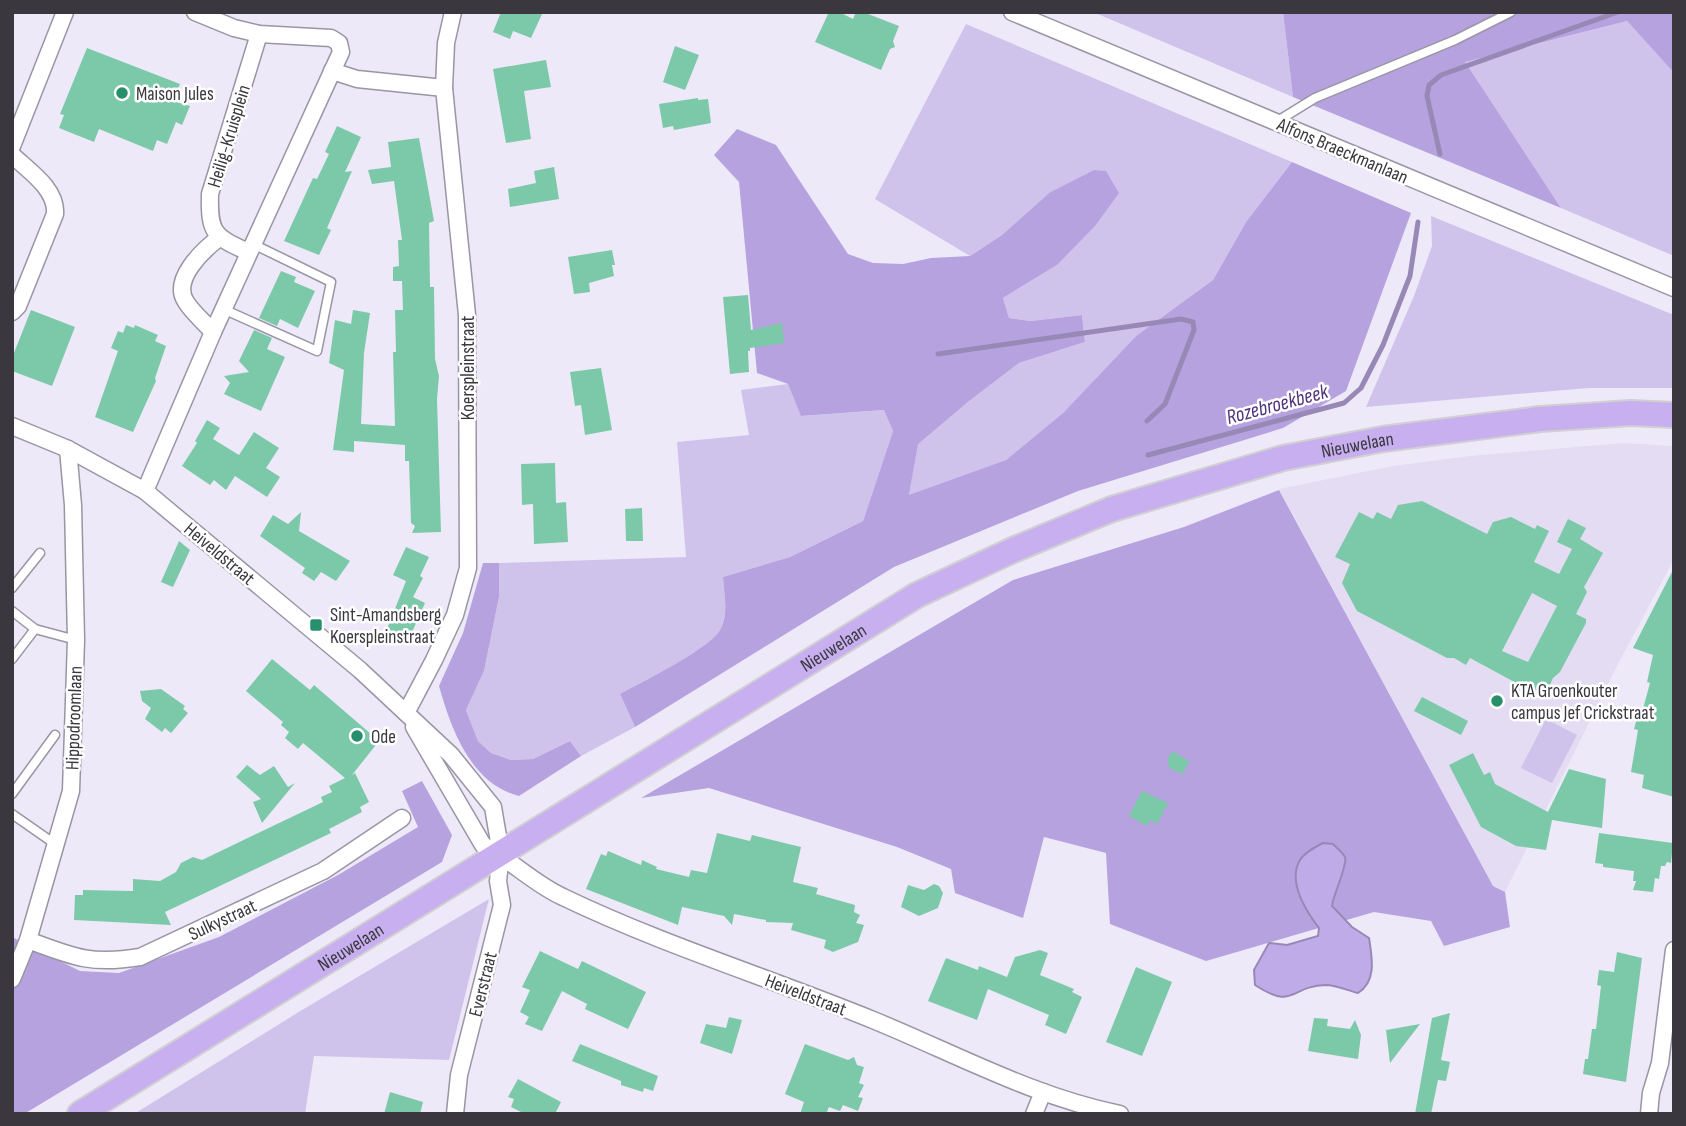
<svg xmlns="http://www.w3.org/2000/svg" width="1686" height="1126" viewBox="0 0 1686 1126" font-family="'Sofia Sans Condensed',sans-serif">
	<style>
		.built { fill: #e3dcf2 }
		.green { fill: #d0c3eb }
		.forest { fill: #b6a2df }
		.water { fill: #c0abe9; stroke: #9888b6; stroke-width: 2 }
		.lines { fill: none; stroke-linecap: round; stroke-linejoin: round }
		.stream { stroke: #9888b6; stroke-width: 5 }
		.building { fill: #7cc9a9; fill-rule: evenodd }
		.service-casing { stroke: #9995a3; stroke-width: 11 }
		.minor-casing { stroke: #9995a3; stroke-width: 19 }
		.primary-casing { stroke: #d0cfd1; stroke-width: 28 }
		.service { stroke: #fff; stroke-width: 8 }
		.minor { stroke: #fff; stroke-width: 16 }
		.primary { stroke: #c8aff0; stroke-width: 24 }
		.poi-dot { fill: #278f6c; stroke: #fff; stroke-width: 2.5 }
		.labels { text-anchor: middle; stroke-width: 5; stroke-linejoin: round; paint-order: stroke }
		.poi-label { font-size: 19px; fill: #3a383e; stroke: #fff; text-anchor: start }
		.street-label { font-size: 19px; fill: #3a383e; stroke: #fff }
		.water-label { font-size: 21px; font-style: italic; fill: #4f327a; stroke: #fff }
	</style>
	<rect width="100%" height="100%" fill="#eee9f9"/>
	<path class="built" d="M1623,443L1674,446V559L1619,662L1505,892L1493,886L1279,489L1393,466L1470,456Z"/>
	<g class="green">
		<path d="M1093,12H1283L1293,97Z"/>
		<path d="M1627,21L1674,73V256L1561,208L1464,62Z"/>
		<path d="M966,24L1292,162L1246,222L1213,280L1136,336L1063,413L1006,460L909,496L917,444L968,402L1019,363L1085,342L1082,315L1031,321L1009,318L1003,298L1057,265L1049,193L1002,235L970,256L875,199Z"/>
		<path d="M1431,216L1674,315V388H1589L1366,407L1414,296L1432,246Z"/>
		<path d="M788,384L802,416L885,410L893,431L863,521L790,557L723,577C724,594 729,615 720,630C709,649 642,682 620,694L635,727L581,756L570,741L533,759L511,760L491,753L478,741L466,710L484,671L499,597V563L686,557L677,442L749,435L741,390Z"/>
		<path d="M1546,719L1577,735L1552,783L1521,768Z"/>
		<path d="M489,899L449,1060L314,1056L305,1114H134L302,1010Z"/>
	</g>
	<g class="forest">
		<path d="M1283,12H1674V73L1627,21L1465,62L1561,208L1293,97Z"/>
		<path d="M737,129L776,145L848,254L873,263L903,264L931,258L970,256L1002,235L1049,193L1094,170L1106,171L1119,193L1095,226L1057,265L1003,298L1009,318L1031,321L1082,315L1085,342L1019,363L968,402L918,444L909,495L1006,460L1063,413L1136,336L1213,280L1246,222L1292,162L1411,213L1346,391L1283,428L1078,491L894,567L635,727L620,694C642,682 709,649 720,630C729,615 724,594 723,577L790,557L863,521L893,431L884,410L801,416L788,384L757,373L739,182L714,155Z"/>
		<path d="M1279,490L1493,886L1505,892L1510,927L1444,946L1431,921L1374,912L1206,961L1110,924L1106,853L1044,837L1023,918L955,893L951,869L897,847L709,788L641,798L1013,580L1184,527Z"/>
		<path d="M483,563H499V597L484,671L466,710L478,741L491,753L511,760L533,759L570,741L581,756L519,796C471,784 451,729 439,686L463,633Z"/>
		<path d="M422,781L452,835L442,862L24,1114H12V937L80,971L119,973L219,937L338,875L418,827L402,791Z"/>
	</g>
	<path class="water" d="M1323,843L1333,844C1337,848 1342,852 1345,857C1348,865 1333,895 1332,906L1352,927L1369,938C1372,958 1377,981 1358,993C1349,991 1336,985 1326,985C1289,986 1295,1011 1255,985L1254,970L1269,943L1287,945L1318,936L1319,928C1306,911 1287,882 1300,860C1305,852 1315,847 1323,843Z"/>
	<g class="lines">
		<g class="stream">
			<path d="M1440,154L1427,96L1429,85L1441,75L1618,12"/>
			<path d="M938,354L1181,319L1193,322L1194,330L1165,404L1147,421"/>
			<path d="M1148,455L1344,403L1361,388L1383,345L1410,276L1418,222"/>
		</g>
	</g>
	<g class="building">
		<path d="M501,12H543L531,38L513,31L510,39L493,32Z"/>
		<path d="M829,12H839L853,19L856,12H863L899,26L893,41L895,47L890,49L881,70L815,42Z"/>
		<path d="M675,46L699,55L685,90L663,82Z"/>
		<path d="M87,48L180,84L173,101L190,106L182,125L176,122L167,144L157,140L153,151L99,129L94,142L59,128L64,115L60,114Z"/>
		<path d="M546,60L551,87L524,91L531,139L506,143L493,69Z"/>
		<path d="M698,98V100L708,99L711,123L674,130L673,126L663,128L659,104Z"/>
		<path d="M337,126L361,137L345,172L352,171L327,228L331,230L319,255L284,241L313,178L317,179L329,154L325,152Z"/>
		<path d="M419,138L434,221L429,223L430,287H434L435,359L439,376L437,399L441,532L412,533L415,526L411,523L409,461H405V445L354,441V452L333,450L344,370L329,363L335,320L351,324L353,310L370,313L364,353L361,424L395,426L393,352H396L395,310H403L402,281H393V267L399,266L398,240H402L394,181L372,184L368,170L391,167L388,142Z"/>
		<path d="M554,167L559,199L510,207L508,189L536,183L534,171Z"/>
		<path d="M612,250L615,265H612L614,276L589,283L590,292L574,294L568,257Z"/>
		<path d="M281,271L296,277L294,282L315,291L298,328L280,319L277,326L259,318Z"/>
		<path d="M748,295L751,330L782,323L784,343L750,348V351H748L749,372L730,374L723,297Z"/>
		<path d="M31,310L75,327L52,386L12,371V358Z"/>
		<path d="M126,325L134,328L135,325L158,335L155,341L166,346L155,378L156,381L133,432L95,417L118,351L111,348L118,331L123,333Z"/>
		<path d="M254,330L272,338L267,349L285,357L261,411L224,394L230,383L224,376L249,372L239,361Z"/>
		<path d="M601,368L612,430L585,435L581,405L575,406L570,372Z"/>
		<path d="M207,420L220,428L213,439L239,455L254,432L279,448L266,468L280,477L267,497L235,476L226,490L214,480L210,485L182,466L197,443L195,441Z"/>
		<path d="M555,463L556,503L566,502L568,542L534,544L533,504L522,505L521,464Z"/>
		<path d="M1422,501L1487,534L1493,522L1511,517L1535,529L1537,525L1549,531L1534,562L1559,574L1572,549L1557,542L1568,519L1586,528L1580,539L1603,553L1584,587L1587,592L1576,614L1586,619V623L1560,672L1553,678L1544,698L1470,658L1466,665L1454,658H1447L1357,611L1342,583L1350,564L1335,557L1359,512L1373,519L1377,512L1391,519L1398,505ZM1532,593L1557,606L1528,662L1502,651Z"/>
		<path d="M642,508L643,541H626L625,509Z"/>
		<path d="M301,512L299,531L350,561L336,581L321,572L314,581L302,573L305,568L260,536L273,515L288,524Z"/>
		<path d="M179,541L190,550L173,587L161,582Z"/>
		<path d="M406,547L429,557L420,576L423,578L413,597L425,603L409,639L387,629L406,581L393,575Z"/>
		<path d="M1674,568V797L1642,788L1644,775L1631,772L1638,730L1634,729L1638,715L1641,716L1650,683L1647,682L1653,655L1633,648Z"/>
		<path d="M272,659L310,690L314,685L379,741L352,775L355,773L369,802L360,807L362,812L329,829L331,833L165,912L171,925L74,920L75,895H83V890L133,891V879L160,881L176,872L181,863L193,857L202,860L323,802L321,797L332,792L329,786L345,778L303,743L298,749L285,738L289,732L281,725L283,722L246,691Z"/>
		<path d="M161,689L185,706L183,709L188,713L171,733L165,728L162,732L145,719L151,708L142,701L140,691Z"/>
		<path d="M1422,697L1468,721L1461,735L1414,711Z"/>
		<path d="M1172,751L1189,761L1183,774L1169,768L1168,759Z"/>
		<path d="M1473,753L1484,775L1490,772L1495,784L1548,812L1569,769L1606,779L1602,828L1552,820L1546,850L1516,846L1481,827L1449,765Z"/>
		<path d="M247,765L260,775L274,766L288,787L295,783L262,823L253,802L261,799L236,777Z"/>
		<path d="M1142,791L1168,803L1157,824L1150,820L1147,826L1129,816Z"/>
		<path d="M717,833L750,841L752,835L801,847L793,882L818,888L816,894L855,905L854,912L860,915L856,923L864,925L858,942L833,952L824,948L826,940L791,930L793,923L766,922V920L734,914L732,925L724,916L682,907L678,925L586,889L601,854L606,856L608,851L641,865L642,860L657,867L656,869L689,877L691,870L707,873Z"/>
		<path d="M1599,833L1673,843L1671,863L1667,862L1665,866H1661L1659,879L1655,878L1653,892L1633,890L1636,881H1633L1634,871L1603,867V864L1595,863Z"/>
		<path d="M934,884L939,886L943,893L938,908L919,916L901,907L908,885L924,890Z"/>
		<path d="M1040,950L1048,953L1040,975L1074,989L1072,992L1082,997L1066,1034L1045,1025L1049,1015L988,989L977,1020L928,1001L946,958L978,970L979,966L1007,977L1015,957Z"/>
		<path d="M540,951L578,969L582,961L646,992L628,1029L585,1009L587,1004L562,991L542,1031L525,1024L529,1017L520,1012L530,990L522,987Z"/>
		<path d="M1617,952L1642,958L1626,1082L1583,1074L1585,1059H1588L1592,1029H1596L1601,986L1597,985L1599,970L1614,972Z"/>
		<path d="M1136,967L1172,982L1142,1056L1106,1042Z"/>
		<path d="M1450,1013L1441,1060L1450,1062L1446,1081L1438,1080L1431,1114H1415L1432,1018Z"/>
		<path d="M729,1017L742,1020L732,1054L700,1043L706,1024L726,1028Z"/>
		<path d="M1314,1018L1328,1019L1327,1026L1350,1029L1355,1020L1361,1035L1358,1059L1308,1051Z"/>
		<path d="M1420,1024L1390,1063L1386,1030Z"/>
		<path d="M580,1044L658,1076L653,1091L644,1088L643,1092L621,1085V1081L572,1061Z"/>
		<path d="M805,1044L848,1060L854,1057L857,1065L864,1067L859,1083L864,1085L858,1097L863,1098L858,1111L843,1105L840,1111L829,1107L826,1114H800L804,1102L785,1094Z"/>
		<path d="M518,1079L561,1102L555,1114H525L511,1107L514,1099L508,1097Z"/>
		<path d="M390,1092L423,1102L420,1114H384Z"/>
	</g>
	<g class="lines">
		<defs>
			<g id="service">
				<path d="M1276,122L1315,98L1455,40L1511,12"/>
				<path d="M223,309L317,351L331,282L253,244"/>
				<path d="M12,588L40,553"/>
				<path d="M12,611L35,629"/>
				<path d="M12,659L35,629L76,640"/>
				<path d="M12,794L55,735"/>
				<path d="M12,814L55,844"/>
			</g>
			<g id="minor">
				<path d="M1012,12L1674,288"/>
				<path d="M332,71L357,79L444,88"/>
				<path d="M12,146L65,12"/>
				<path d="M12,155C29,171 57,189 55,214L18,306L12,312"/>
				<path d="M248,252C214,236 209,234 210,194L259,34"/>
				<path d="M213,332C204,322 193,313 186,302C171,280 203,250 219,238"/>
				<path d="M12,426L68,449L145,491L360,670L451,755L493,807L501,854L498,881L502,905L459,1075L455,1114"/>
				<path d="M145,491L213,332L341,52L339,43L331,38L259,34L234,28L195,12"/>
				<path d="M406,713L434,660L455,615L468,568L467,315L444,88L446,43L453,12"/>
				<path d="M414,727L483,845C511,860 534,884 563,897C663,945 770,978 873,1020C954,1053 1034,1097 1120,1114"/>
				<path d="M28,940C73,957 91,965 140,957L323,871L402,818"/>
				<path d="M12,979L28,940L71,791L76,640L73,505L68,449"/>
				<path d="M1034,1114L1043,1092"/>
				<path d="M1649,1114L1651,1093L1660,1063L1674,950"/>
			</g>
			<g id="primary">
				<path id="s1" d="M80,1114L917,595L1013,550L1112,509L1283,458L1383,439L1540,419L1631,413L1674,415"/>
			</g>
		</defs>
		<use href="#service" class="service-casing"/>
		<use href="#minor" class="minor-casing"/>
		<use href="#primary" class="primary-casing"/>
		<use href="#service" class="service"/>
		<use href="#minor" class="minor"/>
		<use href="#primary" class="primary"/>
	</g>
	<g class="poi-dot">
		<circle cx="122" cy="93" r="7"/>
		<rect x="309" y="618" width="14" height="14" rx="3.5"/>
		<circle cx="1497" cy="701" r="7"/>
		<circle cx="357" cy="736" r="7"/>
	</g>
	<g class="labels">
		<g class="poi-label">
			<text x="136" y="100">Maison Jules</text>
			<text x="330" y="621">Sint-Amandsberg<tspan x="330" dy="22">Koerspleinstraat</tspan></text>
			<text x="1511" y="697">KTA Groenkouter<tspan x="1511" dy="22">campus Jef Crickstraat</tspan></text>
			<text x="371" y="743">Ode</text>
		</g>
		<g class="street-label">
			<text transform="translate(228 136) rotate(-73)" y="7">Heilig-Kruisplein</text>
			<text transform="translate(1343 150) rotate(23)" y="7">Alfons Braeckmanlaan</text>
			<text transform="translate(467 368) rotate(-90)" y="7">Koerspleinstraat</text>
			<text dy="7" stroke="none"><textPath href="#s1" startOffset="1452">Nieuwelaan</textPath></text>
			<text transform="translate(220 553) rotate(40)" y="7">Heiveldstraat</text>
			<text dy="7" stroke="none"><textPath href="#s1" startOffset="886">Nieuwelaan</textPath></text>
			<text transform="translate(73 718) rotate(-88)" y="7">Hippodroomlaan</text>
			<text transform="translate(222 919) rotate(-25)" y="7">Sulkystraat</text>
			<text dy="7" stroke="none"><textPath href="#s1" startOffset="318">Nieuwelaan</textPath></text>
			<text transform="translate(482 984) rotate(-76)" y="7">Everstraat</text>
			<text transform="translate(806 994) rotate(21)" y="7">Heiveldstraat</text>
		</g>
		<g class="water-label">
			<text transform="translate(1277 404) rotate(-15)" y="7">Rozebroekbeek</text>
		</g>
	</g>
	<rect width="1686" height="1126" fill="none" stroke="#3a383e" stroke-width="28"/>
</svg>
